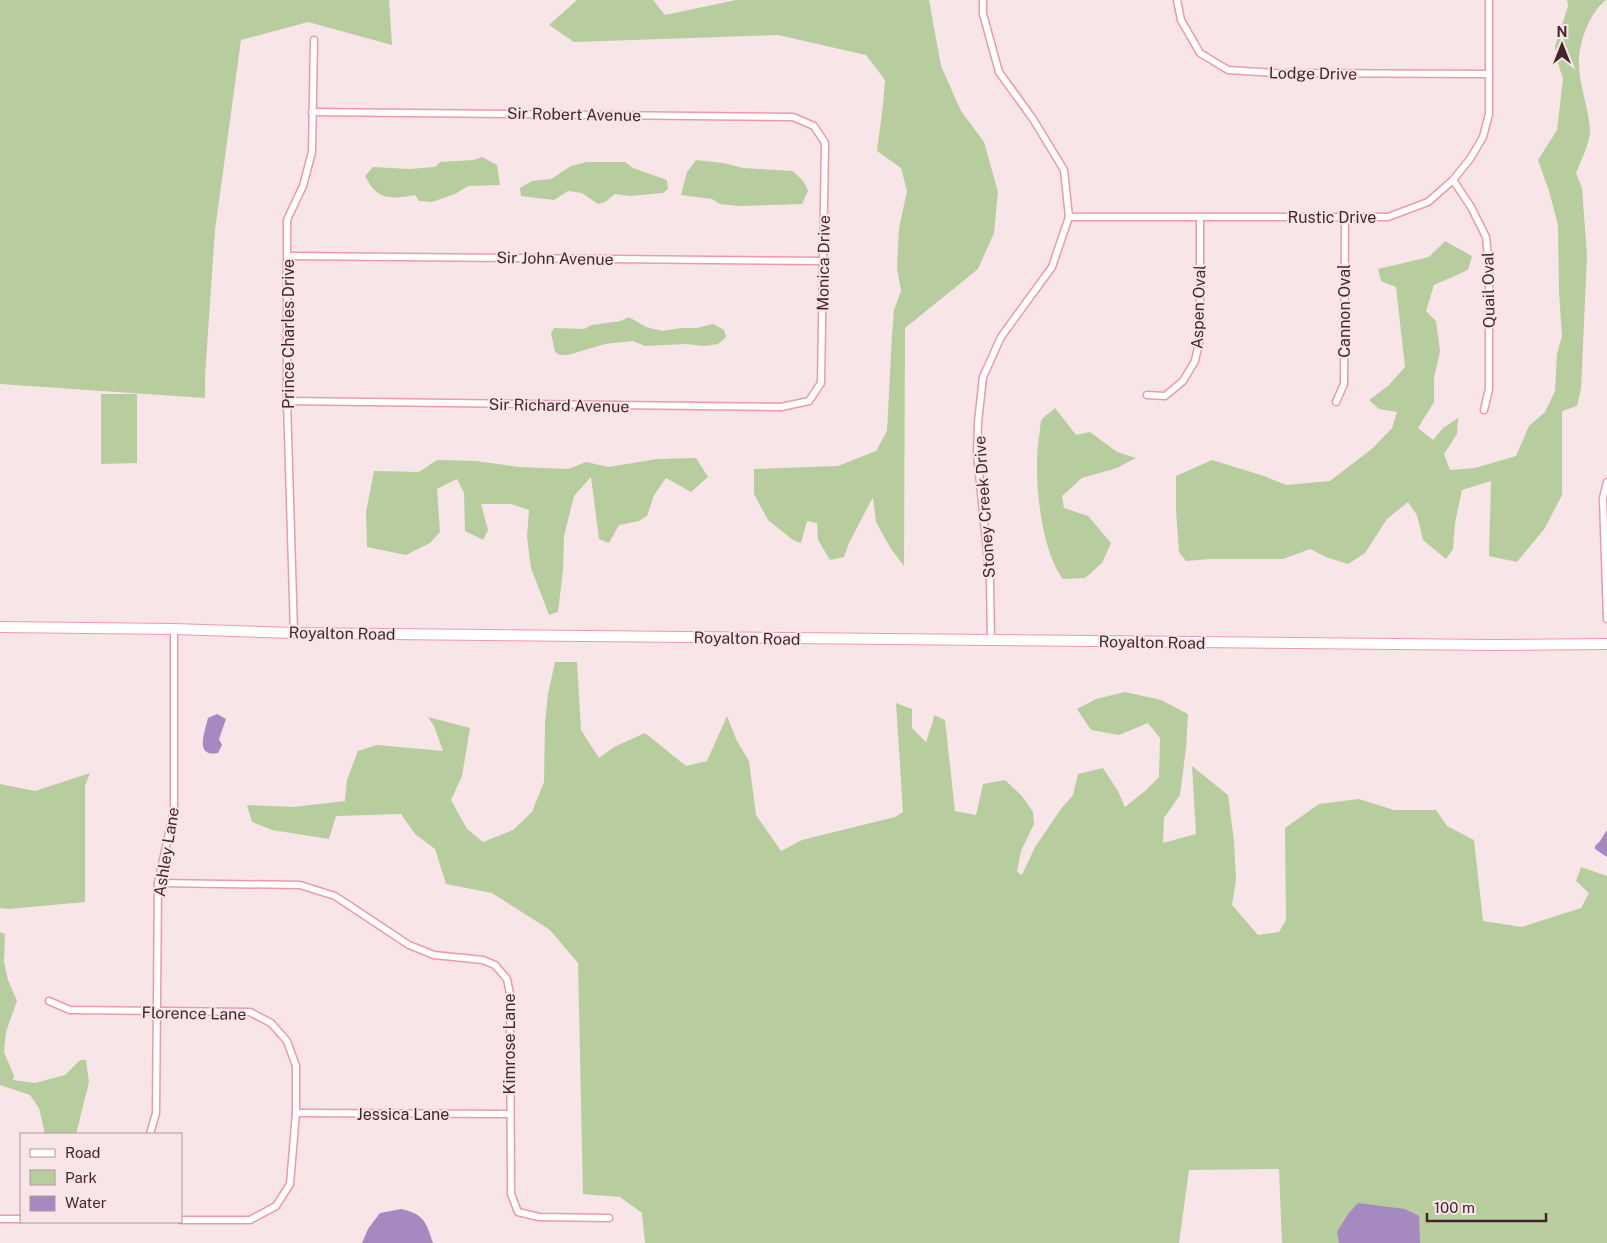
<svg xmlns="http://www.w3.org/2000/svg" width="1607" height="1243" viewBox="0 0 1607 1243" font-family="'Public Sans',sans-serif">
	<style>
		.green { fill: #b7cd9e }
		.water { fill: #a689c0 }
		.lines { fill: none; stroke-linecap: round; stroke-linejoin: round }
		.street-casing { stroke: #f099a9; stroke-width: 9 }
		.primary-casing { stroke: #f099a9; stroke-width: 12 }
		.street { stroke: #fff; stroke-width: 6 }
		.primary { stroke: #fff; stroke-width: 10 }
		.labels { text-anchor: middle; stroke-width: 4; stroke-linejoin: round; paint-order: stroke }
		.street-label { font-size: 16px; fill: #46242b; stroke: #f8e5e7 }
	</style>
	<rect width="100%" height="100%" fill="#f8e5e7"/>
	<g class="green">
		<path d="M0,0H389L392,45L308,22L241,40L215,230L205,376V398L0,384Z"/>
		<path d="M577,0H653L665,15L736,0H929L941,66L961,111L984,142L998,192L994,233L978,269L905,328L904,566L891,549L876,522L873,497L849,543L844,557L830,560L818,540L817,523L807,521L801,543L793,540L768,520L754,494V469L838,466L876,451L887,431L892,335L894,310L901,291L897,268L899,228L907,191L901,168L877,151L883,105L885,80L866,55L778,35L574,42L549,25Z"/>
		<path d="M1567,0H1606C1590,12 1579,42 1579,61C1578,82 1589,108 1590,130C1590,144 1581,160 1576,173L1582,188L1587,256L1581,389L1577,406L1562,411V495L1545,528L1517,562L1489,556L1491,481L1462,490L1455,523L1453,549L1446,559L1423,540L1417,515L1408,502L1387,519L1365,553L1348,564L1326,557L1310,549L1283,559H1211L1186,561L1179,552L1176,510V476L1212,460L1264,476L1286,485L1330,481L1373,448L1392,428L1397,412L1379,409L1369,400L1388,386L1405,367L1396,287L1381,281L1378,269L1429,257L1445,241L1472,256L1468,270L1434,285L1426,311L1436,321L1440,351L1434,378V402L1418,428L1433,440L1443,428L1458,418L1457,434L1444,454L1450,470L1475,468L1516,456L1529,426L1545,412L1555,391L1557,354L1562,336L1559,292L1558,225L1549,191L1538,160L1557,130L1563,79L1557,60L1555,46L1568,6Z"/>
		<path d="M482,157L497,165L500,185L468,186L455,194L432,202L419,201L415,195C390,199 378,201 365,176L373,167L409,169L435,167L440,162L474,160Z"/>
		<path d="M696,160L723,163L743,168L793,171L804,182L808,191L802,204L739,206L720,204L712,199L681,195L687,172Z"/>
		<path d="M587,162H625L633,168L667,180L668,189L663,193L630,196L615,194L605,202L598,204L582,193L568,191L554,200L521,196L520,188L532,181L551,179L571,166Z"/>
		<path d="M629,317L646,327L663,331L681,328H697L713,324L724,330L726,337L718,344L704,346L686,344L645,346L633,341L605,344L568,355H560L555,352L551,333L554,328L584,329L592,325L621,321Z"/>
		<path d="M101,394H137V463L101,464Z"/>
		<path d="M1055,408L1076,435L1090,432L1117,452L1136,458L1117,468L1082,478L1062,496L1064,508L1088,516L1111,543L1102,563L1085,578L1063,579C1040,549 1033,473 1039,437C1040,432 1040,426 1041,421C1043,417 1051,412 1055,408Z"/>
		<path d="M696,458L708,477L691,492L666,478L654,495L647,516L639,521L619,525L609,543L599,539L591,477L574,496L564,536L563,570L558,612L549,615L531,568L527,537L529,510L511,504H481L488,530L483,540L465,531L464,493L457,479L437,489L440,532L430,543L406,555L367,547L366,512L374,471L419,472L437,460L476,461L518,467L568,469L586,462L609,467L657,459Z"/>
		<path d="M555,662H577L581,730L599,758L614,747L645,733L686,766L707,761L727,716L737,741L749,761L756,815L781,851L802,840L895,817L903,812L896,703L912,709V728L926,742L933,721L934,715L945,720L955,811L976,815L983,784L1005,780L1022,796L1033,812L1034,824L1021,851L1017,872L1022,875L1035,847L1061,809L1073,795L1078,774L1103,768L1118,791L1125,807L1145,791L1159,777L1160,738L1148,723L1119,735L1091,730L1077,709L1096,699L1125,692L1161,700L1188,714L1186,748L1180,795L1164,818L1163,843L1196,834L1192,766L1228,795L1234,841L1236,880L1232,905L1258,935L1279,932L1286,920L1285,828L1319,804L1359,799L1394,810H1436L1447,826L1474,840L1483,921L1522,927L1581,908L1589,893L1576,881L1581,867L1607,876V1243H1282L1279,1169L1189,1170L1179,1243H645L642,1213L620,1197L583,1194L578,963L550,930L492,893L446,884L435,849L415,834L401,814L336,816L329,839L272,830L252,822L247,805L293,807L345,801L347,780L358,751L377,745L443,751L434,726L428,717L470,728L462,776L451,800L467,829L483,842L513,830L532,812L544,782L545,723L548,694Z"/>
		<path d="M90,773L85,786V902L8,909L0,908V784L35,791Z"/>
		<path d="M0,932L5,934L4,962L8,980L17,1001L6,1032L4,1052L14,1076L13,1080L35,1083L65,1075L80,1060H86L89,1082L76,1134H45L39,1108L30,1095L0,1085Z"/>
	</g>
	<g class="water">
		<path d="M217,714L226,719L219,739L222,745L218,753C194,758 205,731 208,718Z"/>
		<path d="M1607,830V857L1595,849V846L1600,841Z"/>
		<path d="M1358,1203L1405,1209L1419,1216L1420,1243H1339L1337,1232L1348,1214Z"/>
		<path d="M401,1209C424,1214 426,1222 433,1243H362L368,1229L380,1213Z"/>
	</g>
	<g class="lines">
		<defs>
			<g id="street">
				<path d="M983,0V14L999,72L1033,119L1064,170L1069,217L1052,267L1001,337L983,377L978,422L977,454L990,580L991,640"/>
				<path d="M1177,0L1181,20L1200,53L1228,70L1275,73L1489,74"/>
				<path d="M1453,180L1471,207L1486,237L1489,268V389L1484,410"/>
				<path d="M1069,217H1388L1428,202L1453,180L1470,159L1483,137L1489,114V0"/>
				<path d="M288,256L823,261"/>
				<path d="M1147,395L1165,396L1183,381L1195,361L1200,338V217"/>
				<path d="M287,401L781,407L809,401L821,383L825,143L814,126L793,117L312,112"/>
				<path d="M1336,402L1344,384L1345,217"/>
				<path d="M1607,482L1603,498L1607,619"/>
				<path d="M294,633L287,401V220L303,186L312,152L314,40"/>
				<path d="M158,883L300,885L335,896L409,945L434,955L483,960L495,965L507,979L510,994L511,1194L518,1212L539,1217L609,1218"/>
				<path d="M49,1001L70,1010L250,1012L271,1023L287,1041L296,1066V1113L290,1184L276,1206L250,1220H181"/>
				<path d="M296,1113L509,1114"/>
				<path d="M150,1134L156,1113L158,883L174,810V629"/>
				<path d="M0,1219H21"/>
			</g>
			<path id="primary" d="M0,627L174,629L294,633L991,640L1494,645L1607,644"/>
		</defs>
		<use href="#street" class="street-casing"/>
		<use href="#primary" class="primary-casing"/>
		<use href="#street" class="street"/>
		<use href="#primary" class="primary"/>
	</g>
	<g class="labels">
		<g class="street-label">
			<text transform="translate(1313 73) rotate(1)" y="6">Lodge Drive</text>
			<text transform="translate(574 114) rotate(1)" y="6">Sir Robert Avenue</text>
			<text x="1332" y="223">Rustic Drive</text>
			<text transform="translate(555 258) rotate(1)" y="6">Sir John Avenue</text>
			<text transform="translate(823 263) rotate(-89)" y="6">Monica Drive</text>
			<text transform="translate(1488 290) rotate(-91)" y="6">Quail Oval</text>
			<text transform="translate(1198 307) rotate(-88)" y="6">Aspen Oval</text>
			<text transform="translate(1344 311) rotate(-90)" y="6">Cannon Oval</text>
			<text transform="translate(288 334) rotate(-90)" y="6">Prince Charles Drive</text>
			<text transform="translate(559 405) rotate(1)" y="6">Sir Richard Avenue</text>
			<text transform="translate(984 507) rotate(-94)" y="6">Stoney Creek Drive</text>
			<text transform="translate(342 633) rotate(1)" y="6">Royalton Road</text>
			<text transform="translate(747 638) rotate(1)" y="6">Royalton Road</text>
			<text transform="translate(1152 642) rotate(1)" y="6">Royalton Road</text>
			<text transform="translate(166 852) rotate(-81)" y="6">Ashley Lane</text>
			<text transform="translate(194 1013) rotate(1)" y="6">Florence Lane</text>
			<text transform="translate(509 1044) rotate(-90)" y="6">Kimrose Lane</text>
			<text x="403" y="1120">Jessica Lane</text>
		</g>
	</g>
	<rect x="20" y="1133" width="162" height="90" fill="#f8e5e7" stroke="#b1989c"/>
	<rect x="30" y="1149" width="25" height="8" fill="#ffffff" stroke="#b1989c"/>
	<text x="65" y="1158" font-size="15" fill="#46242b">Road</text>
	<rect x="30" y="1170" width="25" height="15" fill="#b7cd9e" stroke="#b1989c"/>
	<text x="65" y="1183" font-size="15" fill="#46242b">Park</text>
	<rect x="30" y="1196" width="25" height="15" fill="#a689c0" stroke="#b1989c"/>
	<text x="65" y="1208" font-size="15" fill="#46242b">Water</text>
	<g transform="translate(1562 45)" stroke="#f8e5e7" stroke-width="4" paint-order="stroke">
	<path d="M0-4L9 19L0 12L-9 19Z" fill="#46242b"/>
	<text y="-8" font-size="14" font-weight="bold" text-anchor="middle" fill="#46242b">N</text>
	</g>
	<path d="M1427 1213v8h119v-8" fill="none" stroke="#46242b" stroke-width="2.5"/>
	<text x="1434" y="1213" font-size="15" fill="#46242b" stroke="#f8e5e7" stroke-width="4" paint-order="stroke">100 m</text>
</svg>
